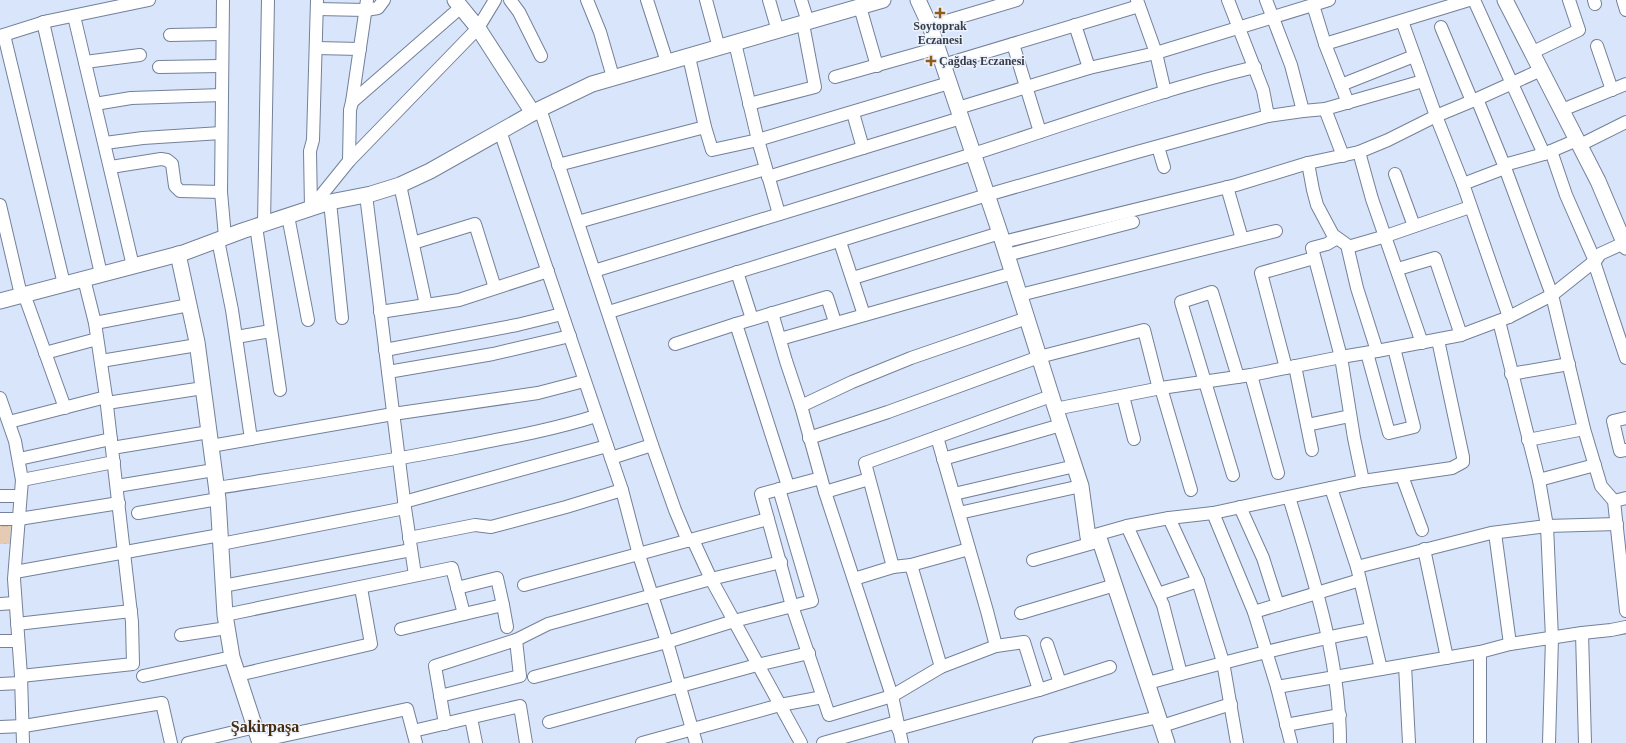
<svg xmlns="http://www.w3.org/2000/svg" width="1626" height="743" viewBox="0 0 1626 743" font-family="'Times New Roman',serif">
  <defs>
    <pattern id="grass-tufts" width="24" height="20" patternUnits="userSpaceOnUse"><rect width="24" height="20" fill="#e6cbb4"/><path d="M3 7l-1-3M5 7V3M7 7l1-3M15 17l-1-3M17 17v-4M19 17l1-3" fill="none" stroke="#c6af9c"/></pattern>
  </defs>
  <rect width="100%" height="100%" fill="#d8e5fb"/>
  <path fill="url(#grass-tufts)" d="M11 524 10 544H0V525Z"/>
  <g fill="none" stroke-linecap="round" stroke-linejoin="round">
    <g stroke="#73819a" stroke-width="14">
      <g id="minor">
        <path d="M223 0 221 192 225 237"/>
        <path d="M510 0 519 12 541 56"/>
        <path d="M587 0 600 32 613 77"/>
        <path d="M647 0 667 62"/>
        <path d="M706 0 719 48"/>
        <path d="M769 0 778 31"/>
        <path d="M801 0 808 22"/>
        <path d="M1137 0 1156 53 1165 92"/>
        <path d="M1228 0 1263 90 1268 116"/>
        <path d="M1266 0 1291 65 1303 111"/>
        <path d="M1474 0 1544 154"/>
        <path d="M1594 0 1595 4"/>
        <path d="M1623 0 1626 10"/>
        <path d="M1313 5 1325 44 1348 103"/>
        <path d="M860 7 877 66"/>
        <path d="M317 9 366 10 378 8 384 0"/>
        <path d="M74 16 133 266"/>
        <path d="M43 22 101 274"/>
        <path d="M1075 25 1089 68"/>
        <path d="M930 26 1017 0"/>
        <path d="M1441 27 1472 101"/>
        <path d="M4 35 64 284"/>
        <path d="M170 35 221 34"/>
        <path d="M0 36 48 21 149 0"/>
        <path d="M735 43 758 140 779 214"/>
        <path d="M1013 44 1040 132"/>
        <path d="M1325 44 1469 0"/>
        <path d="M1597 46 1612 90"/>
        <path d="M316 48 360 49"/>
        <path d="M1531 53 1579 30 1569 0"/>
        <path d="M689 57 705 127 712 150 758 140 949 83"/>
        <path d="M85 62 140 55"/>
        <path d="M943 65 1139 6"/>
        <path d="M159 67 221 66"/>
        <path d="M835 77 938 48"/>
        <path d="M1341 85 1414 56"/>
        <path d="M1477 99 1504 165 1552 295 1584 429 1601 486 1614 501 1626 611"/>
        <path d="M352 102 461 7"/>
        <path d="M95 104 131 98 222 95"/>
        <path d="M749 104 815 87 803 24"/>
        <path d="M958 108 1089 68 1156 53 1329 0"/>
        <path d="M540 109 652 445 675 510 688 541"/>
        <path d="M1325 109 1343 156"/>
        <path d="M1562 110 1626 84"/>
        <path d="M853 113 863 148"/>
        <path d="M500 131 622 490 639 555 667 642 696 743"/>
        <path d="M105 143 143 138 221 133"/>
        <path d="M1580 145 1626 122"/>
        <path d="M1158 147 1164 167"/>
        <path d="M1551 151 1566 195 1595 261"/>
        <path d="M1359 152 1372 199 1422 343"/>
        <path d="M349 161 350 110 352 102 367 0"/>
        <path d="M1308 163 1313 190 1317 205 1333 235 1347 245 1357 288 1377 351"/>
        <path d="M558 165 705 127"/>
        <path d="M1504 165 1544 154 1577 140"/>
        <path d="M111 167 161 159 167 160 172 164 175 186 180 191 221 192"/>
        <path d="M1395 174 1414 226"/>
        <path d="M768 177 961 118"/>
        <path d="M1463 184 1505 168"/>
        <path d="M400 185 426 305"/>
        <path d="M1227 187 1242 239"/>
        <path d="M366 195 405 508 415 575"/>
        <path d="M330 202 342 318"/>
        <path d="M0 205 21 295"/>
        <path d="M311 208 349 161 478 28 495 0"/>
        <path d="M311 208 310 151 313 140 317 0"/>
        <path d="M288 216 308 320"/>
        <path d="M578 222 766 169"/>
        <path d="M264 223 268 0"/>
        <path d="M256 226 280 390"/>
        <path d="M1337 238 1327 244 1312 248 1341 357 1354 438 1363 481"/>
        <path d="M218 240 232 310 251 439"/>
        <path d="M840 242 864 315"/>
        <path d="M1003 242 1236 185 1308 163 1359 152 1388 140 1436 116 1402 21"/>
        <path d="M413 243 475 224 495 288"/>
        <path d="M1348 247 1386 236 1470 207"/>
        <path d="M1007 255 1133 222"/>
        <path d="M1594 262 1626 358"/>
        <path d="M1398 269 1435 258 1461 335"/>
        <path d="M594 271C720 232 847 194 973 154 1067 124 1159 90 1255 67"/>
        <path d="M737 272 752 319"/>
        <path d="M853 278 1000 233"/>
        <path d="M24 294 65 408"/>
        <path d="M1020 295 1276 231"/>
        <path d="M380 312 459 300 548 271"/>
        <path d="M609 312 987 195 1137 152 1268 116 1303 111 1325 109 1423 81"/>
        <path d="M772 313 786 361 801 406 825 492 892 696 902 743"/>
        <path d="M1509 317 1463 184 1436 116 1477 99 1541 70"/>
        <path d="M1499 321 1539 480 1547 526 1552 638 1549 743"/>
        <path d="M95 323 189 305"/>
        <path d="M236 337 271 331"/>
        <path d="M780 339 1013 273"/>
        <path d="M675 344 736 324"/>
        <path d="M385 350 517 325 562 314"/>
        <path d="M45 353 97 339"/>
        <path d="M1367 353 1389 433 1414 427 1394 348"/>
        <path d="M101 361 197 345"/>
        <path d="M1295 366 1312 450"/>
        <path d="M1286 368 1261 273 1314 258"/>
        <path d="M388 372 493 354 570 336"/>
        <path d="M1511 374 1569 364"/>
        <path d="M1251 375 1278 473"/>
        <path d="M1161 388 1191 490"/>
        <path d="M1123 396 1134 439"/>
        <path d="M0 398 15 441 22 480 14 579 21 676 23 743"/>
        <path d="M107 403 203 388"/>
        <path d="M801 406 852 382 911 358 1027 318"/>
        <path d="M1055 409 1161 388 1251 375 1341 357 1377 351 1461 335 1509 317 1552 295 1596 260 1600 254 1624 243"/>
        <path d="M1626 418 1613 421 1620 451 1626 450"/>
        <path d="M9 422 106 397"/>
        <path d="M1307 425 1350 416"/>
        <path d="M937 437 987 611 996 646"/>
        <path d="M809 438 888 412 1039 357 1144 330 1159 389"/>
        <path d="M1528 440 1584 429"/>
        <path d="M211 446 393 414 538 393 584 381"/>
        <path d="M112 448 209 432"/>
        <path d="M611 458 652 445"/>
        <path d="M19 459 111 439"/>
        <path d="M943 459 1061 425"/>
        <path d="M1233 475 1181 302 1212 292 1238 377"/>
        <path d="M1402 476 1422 530"/>
        <path d="M821 478 761 494 792 606 829 715 892 696 941 667 996 646 1024 642 1039 690"/>
        <path d="M22 480 114 462"/>
        <path d="M1539 480 1595 465"/>
        <path d="M117 486 214 470"/>
        <path d="M788 486 736 324 827 297 835 322"/>
        <path d="M217 488C298 475 379 463 460 447 506 438 552 430 596 416"/>
        <path d="M1331 488 1357 567 1381 669"/>
        <path d="M825 492 869 479"/>
        <path d="M954 494 1075 466"/>
        <path d="M0 496H20"/>
        <path d="M1289 497C1313 577 1340 658 1340 743"/>
        <path d="M1614 501 1626 498"/>
        <path d="M404 502 607 446"/>
        <path d="M1240 507 1263 558 1278 605"/>
        <path d="M138 513 218 499"/>
        <path d="M959 513 1081 486"/>
        <path d="M1213 513 1254 612 1277 687 1291 743"/>
        <path d="M1169 518 1198 581 1223 662 1237 743"/>
        <path d="M0 519H19L119 503"/>
        <path d="M1127 526 1163 605 1181 674"/>
        <path d="M1495 533 1510 644"/>
        <path d="M1088 537 1127 526 1169 518 1213 513 1363 481 1452 468 1463 462V457L1438 340"/>
        <path d="M409 538 475 525 491 527 566 507 622 490"/>
        <path d="M693 540 711 579 801 743"/>
        <path d="M221 544 405 508"/>
        <path d="M1424 549 1447 658"/>
        <path d="M1033 560 1100 541"/>
        <path d="M911 565 969 549"/>
        <path d="M893 567 865 463 1051 396"/>
        <path d="M1357 567 1491 533 1547 526 1617 524"/>
        <path d="M15 572 220 535"/>
        <path d="M854 579 893 567 911 565 941 667"/>
        <path d="M524 585 768 519"/>
        <path d="M223 586 411 550"/>
        <path d="M457 588 497 578 503 605"/>
        <path d="M1158 594 1198 581"/>
        <path d="M0 604 15 603"/>
        <path d="M1254 612 1360 580"/>
        <path d="M1021 613 1115 585"/>
        <path d="M225 615 452 568 464 614 503 605 507 627"/>
        <path d="M17 624 131 611"/>
        <path d="M401 629 464 614"/>
        <path d="M1582 633 1585 743"/>
        <path d="M181 635 227 628"/>
        <path d="M0 641H18"/>
        <path d="M1047 644 1060 683"/>
        <path d="M1480 652V743"/>
        <path d="M1405 665 1409 743"/>
        <path d="M238 675 371 644 361 588"/>
        <path d="M21 676 133 664 132 622 106 397 95 323 84 279"/>
        <path d="M143 676 232 657"/>
        <path d="M534 677 667 642 734 621 812 601 779 489"/>
        <path d="M1148 683C1222 663 1296 643 1371 629"/>
        <path d="M0 684 21 683"/>
        <path d="M1277 687 1480 652 1510 644 1582 633 1611 630 1626 627"/>
        <path d="M440 696 520 676 516 640"/>
        <path d="M471 718 476 743"/>
        <path d="M549 722 757 665 809 653"/>
        <path d="M445 724 435 666 516 640 548 624 711 579 781 562"/>
        <path d="M1286 725 1340 715"/>
        <path d="M1162 726 1231 704"/>
        <path d="M0 727 24 726 162 703 171 743"/>
        <path d="M898 729 1039 690 1110 667"/>
        <path d="M413 731 520 706 526 743"/>
        <path d="M259 741 407 709 416 743"/>
        <path d="M188 743 255 727"/>
        <path d="M642 743 780 705 823 697"/>
        <path d="M823 743 897 722"/>
        <path d="M1039 743 1159 717"/>
      </g>
    </g>
    <g stroke="#73819a" stroke-width="17">
      <g id="major">
        <path d="M455 0 478 28 533 113"/>
        <path d="M918 0 930 26 1000 233 1054 404 1081 486 1088 537 1100 541 1167 743"/>
        <path d="M1505 0 1598 181 1626 247"/>
        <path d="M178 254 197 342 218 499 225 615 232 657 260 743"/>
        <path d="M0 301 183 253 242 231 330 202 371 194 400 185 430 171 540 109 592 84 883 0"/>
      </g>
    </g>
    <use href="#minor" stroke="#fff" stroke-width="12"/>
    <use href="#major" stroke="#fff" stroke-width="15"/>
  </g>
  <g fill="#935916" stroke="#ebf2fd" stroke-width="1.5">
    <path d="M938 7h4v4h4v4h-4v4h-4v-4h-4v-4h4z"/>
    <path d="M929 55h4v4h4v4h-4v4h-4v-4h-4v-4h4z"/>
  </g>
  <g text-anchor="middle" dominant-baseline="central" stroke-width="3" stroke-linejoin="round" paint-order="stroke">
    <g font-size="12" font-weight="bold" fill="#373d48" stroke="#ebf2fd">
      <text x="940" y="26">Soytoprak<tspan x="940" dy="14">Eczanesi</tspan></text>
      <text x="939" y="61" text-anchor="start">Çağdaş Eczanesi</text>
    </g>
    <g font-size="16" font-weight="bold" fill="#482b0d" stroke="#ebf2fd">
      <text x="265" y="726">Şakirpaşa</text>
    </g>
  </g>
</svg>
